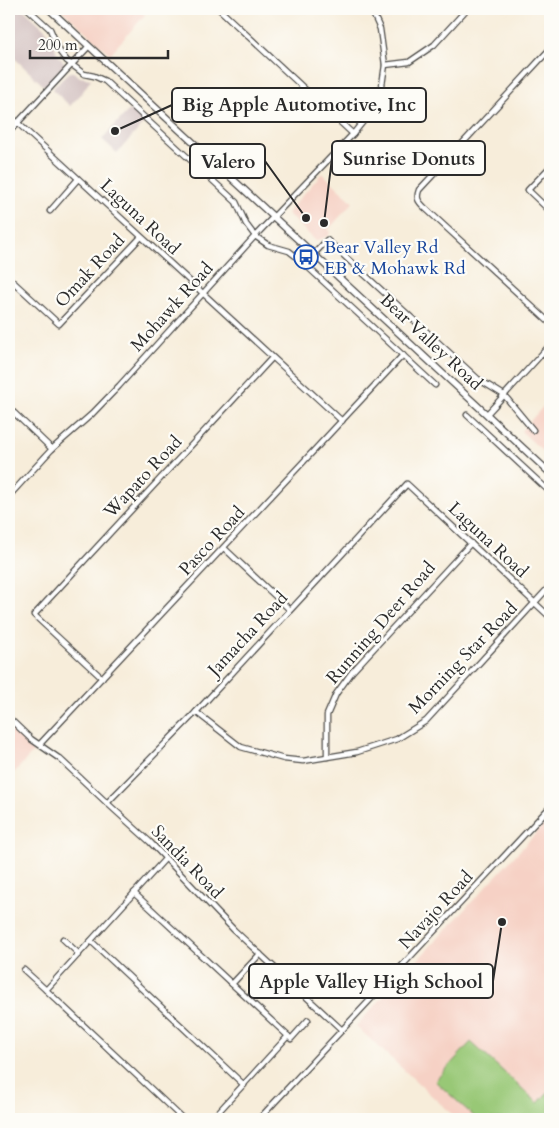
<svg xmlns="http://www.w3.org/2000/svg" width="559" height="1128" viewBox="0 0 559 1128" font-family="Cardo,serif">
  <rect width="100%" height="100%" fill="#fdfcf7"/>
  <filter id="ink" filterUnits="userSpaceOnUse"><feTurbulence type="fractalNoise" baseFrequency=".02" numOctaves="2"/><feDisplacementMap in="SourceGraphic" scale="10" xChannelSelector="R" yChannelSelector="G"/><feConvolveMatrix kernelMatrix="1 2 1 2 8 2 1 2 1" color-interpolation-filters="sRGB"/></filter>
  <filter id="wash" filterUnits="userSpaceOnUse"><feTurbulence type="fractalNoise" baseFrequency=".0096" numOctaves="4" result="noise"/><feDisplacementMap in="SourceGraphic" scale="20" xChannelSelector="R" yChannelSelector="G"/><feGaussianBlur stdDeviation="1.12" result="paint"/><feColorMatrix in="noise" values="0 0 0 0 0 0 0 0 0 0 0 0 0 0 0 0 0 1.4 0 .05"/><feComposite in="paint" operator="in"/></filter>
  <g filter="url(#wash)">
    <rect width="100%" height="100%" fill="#f7edda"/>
    <g fill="#f6d1c5">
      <path d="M61 9H138L145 15 110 54Z"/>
      <path d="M322 173 353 202 328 230 330 232 328 236 316 241 287 213Z"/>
      <path d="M550 399V458L521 431Z"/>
      <path d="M9 724 36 749 9 778Z"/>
      <path d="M550 818V1119H457L356 1026Z"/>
    </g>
    <g fill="#d1bfbf">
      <path d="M9 9H23L46 30 52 38 57 54 66 65 46 86H44L9 53Z"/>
      <path d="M70 72H73L80 77 91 79 82 93 70 106 52 89Z"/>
      <path d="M130 109 145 122 117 153 102 139Z"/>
    </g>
    <path fill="#98c876" stroke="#627a50" d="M471 1042 538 1103 550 1090V1119H477L435 1081Z"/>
  </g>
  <g filter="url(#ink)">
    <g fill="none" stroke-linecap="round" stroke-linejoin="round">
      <g stroke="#4a4845" stroke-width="7">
        <g id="minor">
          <path d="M28 9 50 29 60 52 67 61 84 74 94 76 105 81 236 202 246 224 255 236 268 245 289 251 298 258 435 385"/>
          <path d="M219 9 353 134"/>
          <path d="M550 49 419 190C416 198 418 201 424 207L550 323"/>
          <path d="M385 65 409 62 434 45 467 9"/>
          <path d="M9 115 342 421"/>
          <path d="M9 132 89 46"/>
          <path d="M550 167 528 190 550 211"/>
          <path d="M50 211 78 179"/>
          <path d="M314 254 327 240 478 379 504 395 533 430"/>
          <path d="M9 278 59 324 141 237"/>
          <path d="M9 408 52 449"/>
          <path d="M487 414 550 345"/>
          <path d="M467 415 550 492"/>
          <path d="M9 496 52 449 92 414 119 386 255 236 353 134 374 108 382 85 385 65 380 29 371 9"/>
          <path d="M224 548 289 609"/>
          <path d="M102 678 34 615 272 358"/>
          <path d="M196 712 241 747 284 759 303 761 357 752 397 739 426 721 550 586"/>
          <path d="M9 718 31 739 60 759 107 803 150 842 234 930 342 1030"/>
          <path d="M40 744 403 355"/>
          <path d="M327 757V715L336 694 352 672 471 543"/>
          <path d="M107 803 196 712 407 484 550 617"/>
          <path d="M165 859 46 990 183 1119"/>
          <path d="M134 893 288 1036"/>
          <path d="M63 939 79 954"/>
          <path d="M91 941 244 1085"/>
          <path d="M24 970 46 990"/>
          <path d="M232 984 260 954"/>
          <path d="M212 1119 288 1036 291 1039 308 1020"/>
          <path d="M259 1119 550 807"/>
        </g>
      </g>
      <g stroke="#4a4845" stroke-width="8">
        <path id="major" d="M49 9 550 473"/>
      </g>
      <use href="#minor" stroke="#fff" stroke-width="4.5"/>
      <use href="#major" stroke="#fff" stroke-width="5.5"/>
    </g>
  </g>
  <defs>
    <g id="bus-ring" transform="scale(1.25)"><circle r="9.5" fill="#fdfcf7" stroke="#1a4fb4" stroke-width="1.5"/><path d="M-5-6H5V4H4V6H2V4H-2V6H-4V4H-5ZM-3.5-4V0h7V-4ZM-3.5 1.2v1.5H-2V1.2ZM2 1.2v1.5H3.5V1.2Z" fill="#1a4fb4"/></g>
  </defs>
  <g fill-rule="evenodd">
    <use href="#bus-ring" x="306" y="257"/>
  </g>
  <g text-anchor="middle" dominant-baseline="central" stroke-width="4.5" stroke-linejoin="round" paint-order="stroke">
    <g font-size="18" fill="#2b2b2b" stroke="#fdfcf7">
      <text transform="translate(140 217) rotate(43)">Laguna Road</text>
      <text transform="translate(90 271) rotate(-47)">Omak Road</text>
      <text transform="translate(172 307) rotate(-48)">Mohawk Road</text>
      <text transform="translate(431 342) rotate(43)">Bear Valley Road</text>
      <text transform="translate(143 477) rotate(-47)">Wapato Road</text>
      <text transform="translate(488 540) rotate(43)">Laguna Road</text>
      <text transform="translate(212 541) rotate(-47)">Pasco Road</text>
      <text transform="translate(381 623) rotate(-49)">Running Deer Road</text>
      <text transform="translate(248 634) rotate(-47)">Jamacha Road</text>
      <text transform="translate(463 658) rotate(-46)">Morning Star Road</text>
      <text transform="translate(187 862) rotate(46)">Sandia Road</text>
      <text transform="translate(436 910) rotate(-47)">Navajo Road</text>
    </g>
    <g font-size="18" fill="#164399" stroke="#fdfcf7" text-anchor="start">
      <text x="324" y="247">Bear Valley Rd<tspan x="324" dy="21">EB &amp; Mohawk Rd</tspan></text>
    </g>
  </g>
  <path fill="none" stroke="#2b2b2b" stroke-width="2" d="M115 131L172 105M324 223L332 158M306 218L265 161M502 922L493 981"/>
  <g fill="#2b2b2b" stroke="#fdfcf7" stroke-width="2">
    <circle cx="115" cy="131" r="5"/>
    <circle cx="324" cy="223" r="5"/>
    <circle cx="306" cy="218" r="5"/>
    <circle cx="502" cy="922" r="5"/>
  </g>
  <g fill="#fdfcf7" stroke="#2b2b2b" stroke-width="2">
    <rect x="172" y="88" width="254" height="34" rx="5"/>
    <rect x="332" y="141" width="153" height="34" rx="5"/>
    <rect x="190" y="144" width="75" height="34" rx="5"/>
    <rect x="249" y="964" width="244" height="34" rx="5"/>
  </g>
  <g font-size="19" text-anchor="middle" font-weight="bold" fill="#2b2b2b">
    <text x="299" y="111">Big Apple Automotive, Inc</text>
    <text x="409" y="165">Sunrise Donuts</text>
    <text x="228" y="168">Valero</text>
    <text x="371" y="988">Apple Valley High School</text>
  </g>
  <rect width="559" height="1128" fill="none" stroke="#fdfcf7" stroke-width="30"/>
  <path d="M30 50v8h138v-8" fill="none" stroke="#2b2b2b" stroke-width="2.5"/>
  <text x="38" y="50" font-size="15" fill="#2b2b2b" stroke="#fdfcf7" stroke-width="4" paint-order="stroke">200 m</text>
</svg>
